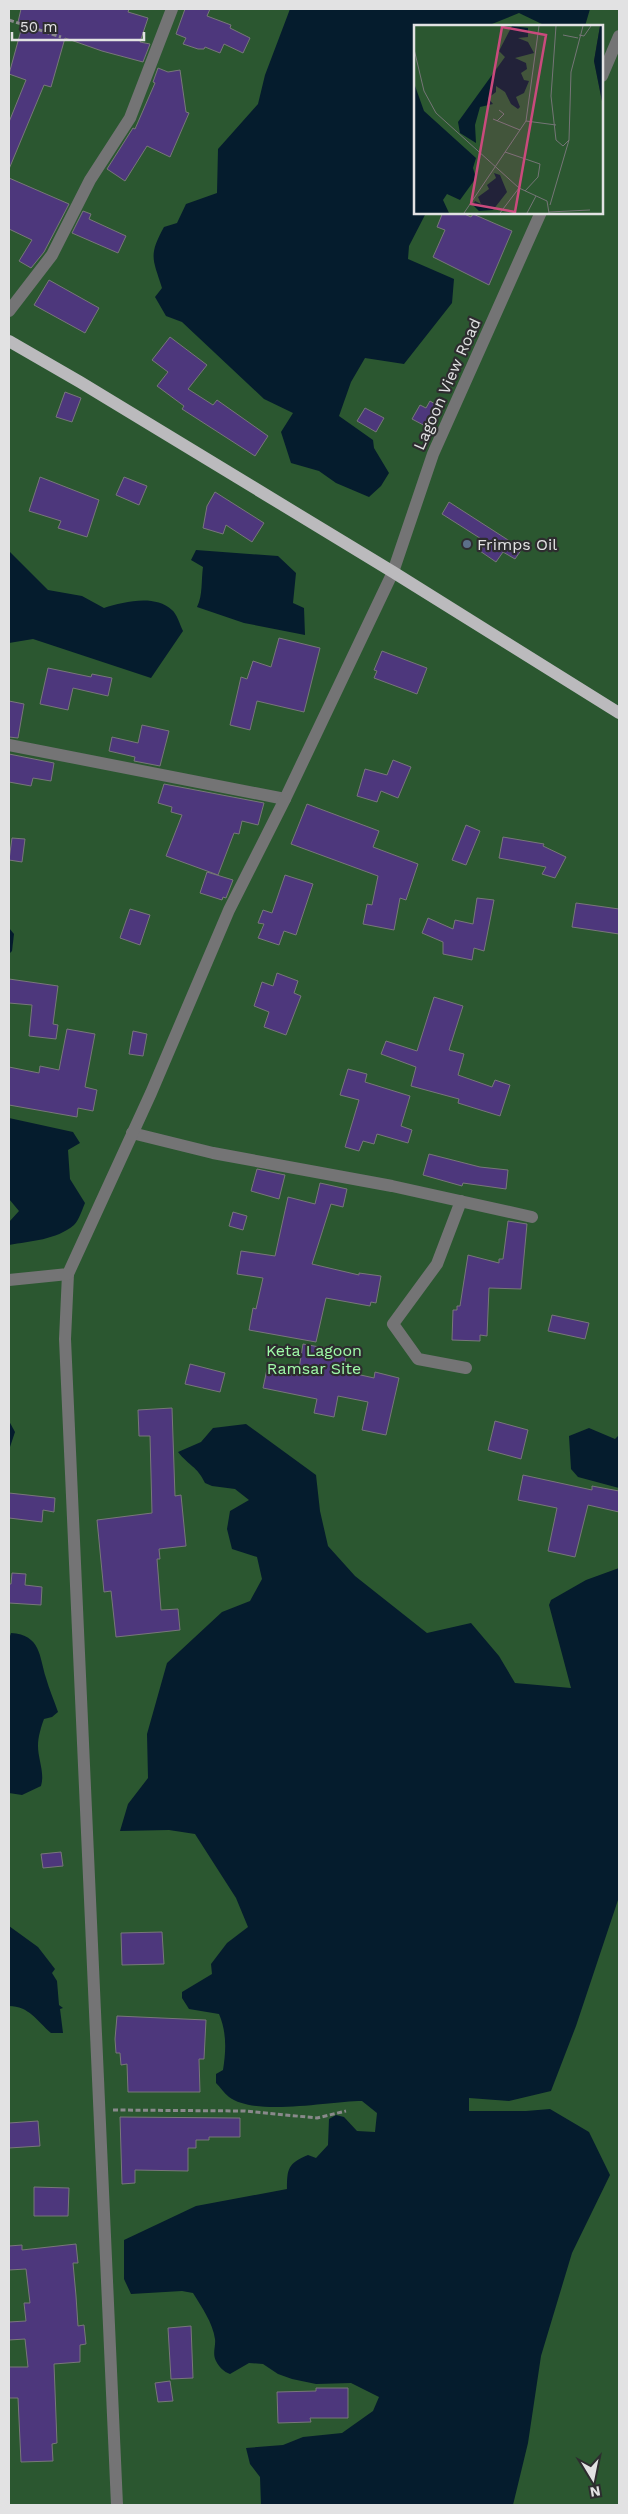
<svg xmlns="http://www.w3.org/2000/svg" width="628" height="2514" viewBox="0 0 628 2514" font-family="'Work Sans',sans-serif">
  <rect width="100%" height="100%" fill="#2d2d2f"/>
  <path fill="#2b5730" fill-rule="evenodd" d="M9 9H619V2505H9ZM416 26H602V212H416Z"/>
  <g fill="#051c2d">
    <path d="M290 9H590L585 26H546L519 13 487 26H416V212L426 213 409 246 408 259 454 279 452 303 404 364 365 358 351 382 339 416 373 440 374 448 389 473 381 486 369 497 336 483 319 471 291 463 281 432 293 413 264 399 182 322 166 316 155 297 162 288C153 259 148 256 164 227L177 223 186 204 217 193 218 149 258 104 265 75Z"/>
    <path d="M196 550 278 556 296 573 293 603 304 608 305 635 244 623 197 607C203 595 201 581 203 567L191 560Z"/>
    <path d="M9 551 48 590 82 596 104 608C124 602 154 594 172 610 177 614 180 625 183 631L151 678 33 639 9 643Z"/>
    <path d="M9 928 14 934 12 951 9 954Z"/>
    <path d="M9 1118 73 1132 80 1143 68 1150 70 1179 85 1203C82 1210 79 1220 74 1225 56 1240 31 1241 9 1245V1222L19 1211 9 1199Z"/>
    <path d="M9 1421 15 1432 9 1450Z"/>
    <path d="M246 1424 316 1475 320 1511 328 1546 355 1576 427 1633 471 1623 499 1656 515 1683 571 1688 549 1605 551 1600 586 1580 619 1568V1897L576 2026 551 2091 509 2101 469 2098V2111H526L550 2109 589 2132 610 2175 572 2253 541 2356 528 2443 513 2505H261L260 2477 250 2464 246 2448 283 2445 303 2437 342 2433 373 2411 379 2397 351 2383 316 2384 292 2379 278 2374 263 2364 249 2363 230 2374C224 2372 219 2367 216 2361 212 2353 216 2346 215 2339 213 2323 201 2306 193 2293L182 2291 131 2294 124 2279V2240L196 2206 287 2189C287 2169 288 2163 308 2155L316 2158 328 2145 329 2119 336 2115 344 2117 357 2131 375 2132 377 2113 362 2101C329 2101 256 2117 229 2097 224 2093 220 2087 216 2083V2074L223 2070C226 2051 227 2033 219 2014L189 2009 182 1998V1992L212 1974 211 1964 227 1943 248 1927 236 1898 195 1834 169 1830 120 1831 128 1804 148 1778 147 1734 167 1663 222 1612 250 1601 262 1579 257 1557 232 1549 227 1529 230 1511 249 1500 235 1489 212 1486 205 1483C197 1466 189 1466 178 1452L201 1442 213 1428Z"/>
    <path d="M589 1428 615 1439 619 1435V1488L578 1477 571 1469 569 1436Z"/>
    <path d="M11 1633C41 1635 39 1656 46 1678 49 1689 54 1700 58 1712L52 1717 44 1719C41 1727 38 1737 38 1746 38 1759 45 1773 41 1786L22 1795 9 1793V1639Z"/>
    <path d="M9 1926 38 1947 55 1969 52 1973 57 1981 59 2005 63 2008 60 2009 63 2033H51C37 2021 29 2006 9 2006Z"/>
  </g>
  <g fill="#4d377c" stroke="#78777a">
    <path d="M21 9H129L128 12 148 18 140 42 150 44 143 62 102 51 65 38 51 87 44 85 9 169V122L26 80 9 74 23 23 18 22Z"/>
    <path d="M185 9H210L207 16 231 25 230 28 250 38 243 53 224 44 220 53 205 47 204 49H198L183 44 186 38 176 34Z"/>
    <path d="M158 68 168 72 180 70 186 112 189 113 170 157 147 146 125 181 107 169 133 128 135 129 155 83 153 82Z"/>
    <path d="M9 178 69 204 44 252 31 268 19 261 32 240 9 229Z"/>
    <path d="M83 211 91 214 89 219 126 236 118 253 72 233Z"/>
    <path d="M443 212H460L471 217 473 214 512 231 489 285 433 257 445 230 437 227Z"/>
    <path d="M49 280 99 308 85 333 34 305Z"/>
    <path d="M170 337 207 365 188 389 213 405 217 400 268 436 255 456 182 409 184 406 157 386 168 372 152 360Z"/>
    <path d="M65 392 81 398 72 422 56 417Z"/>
    <path d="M430 401 442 408 431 429 412 419 420 405 426 408Z"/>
    <path d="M365 408 384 418 376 432 357 421Z"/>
    <path d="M40 477 99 500 87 537 58 528 61 521 29 511Z"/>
    <path d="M124 477 147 486 139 505 116 495Z"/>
    <path d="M215 492 264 523 252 542 226 525 223 534 203 528 207 506Z"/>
    <path d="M449 502 522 549 515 559 503 552 496 562 480 551 486 542 442 514Z"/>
    <path d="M279 638 320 648 304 712 257 701 250 730 230 725 241 677 247 679 253 661 271 667Z"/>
    <path d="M382 651 427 668 417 694 374 678 377 671 374 670Z"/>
    <path d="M48 668 91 677 92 674 112 678 108 696 73 688 68 710 40 704Z"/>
    <path d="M9 701 24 704 18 738 9 737Z"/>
    <path d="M142 725 169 731 160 766 134 761 135 757 109 751 112 737 138 743Z"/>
    <path d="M9 754 54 763 51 781 33 778 31 786 9 782Z"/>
    <path d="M393 760 411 767 398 798 381 791 377 802 357 796 365 769 387 775Z"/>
    <path d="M164 784 264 803 258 825 242 821 239 834 234 833 218 875 166 856 182 815 171 812 172 807 158 803Z"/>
    <path d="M307 804 379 831 373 847 418 864 406 900 400 898 394 930 363 924 367 904 372 905 378 876 291 844Z"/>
    <path d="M466 825 480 831 466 865 452 860Z"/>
    <path d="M503 837 544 844 543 846 566 857 555 878 542 874 546 867 499 858Z"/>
    <path d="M12 838 25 839 22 862 9 860Z"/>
    <path d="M207 872 233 880 226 898 223 897 222 900 200 893Z"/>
    <path d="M285 875 313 884 296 935 284 931 279 945 258 938 264 924 258 923 263 910 272 913Z"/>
    <path d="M477 898 494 900 484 951 474 948 472 960 443 954V942L422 933 428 918 453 929 455 920 473 924Z"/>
    <path d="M576 903 619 909V934L572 927Z"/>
    <path d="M130 909 150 915 140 945 120 938Z"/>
    <path d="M277 973 298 981 294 993 301 996 286 1035 264 1027 269 1012 254 1006 262 982 273 986Z"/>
    <path d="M9 979 58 986 53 1024 58 1025 56 1039 29 1036 32 1005 9 1003Z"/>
    <path d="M434 997 463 1006 449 1050 464 1054 458 1075 492 1087 495 1080 510 1085 500 1116 458 1103 459 1099 411 1086 416 1067 381 1054 386 1041 417 1051Z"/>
    <path d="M67 1029 95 1034 85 1087 97 1090 93 1111 78 1108 77 1117 9 1105V1067L39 1073 40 1066 59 1070Z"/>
    <path d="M133 1031 147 1034 143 1056 129 1054Z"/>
    <path d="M348 1069 367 1074 365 1082 410 1096 401 1126 412 1130 408 1143 377 1134 374 1144 363 1141 359 1151 345 1147 359 1100 340 1095Z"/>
    <path d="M429 1154 480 1167 508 1170 506 1189 463 1183 462 1186 423 1175Z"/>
    <path d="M257 1169 285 1175 279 1199 251 1191Z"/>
    <path d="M320 1183 347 1189 343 1207 331 1204 312 1264 359 1275V1273L381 1276 376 1303 371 1302 370 1306 326 1298 316 1342 249 1330 253 1308 256 1309 263 1278 237 1274 241 1251 275 1256 288 1197 315 1204Z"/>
    <path d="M233 1212 247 1216 243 1230 229 1226Z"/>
    <path d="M508 1221 527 1224 521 1289 489 1288 487 1336 480 1335V1341L452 1340 453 1310H457V1306H460L468 1255 499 1263V1259H503Z"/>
    <path d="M552 1315 589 1323 585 1339 548 1331Z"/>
    <path d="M303 1344 347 1352 343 1371 374 1378 375 1372 399 1378 386 1435 362 1430 368 1402 338 1396 334 1417 314 1413 317 1399 263 1388 267 1369 298 1375Z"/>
    <path d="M190 1364 225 1373 220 1392 185 1384Z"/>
    <path d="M172 1408 175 1496 181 1495 186 1546 159 1549 160 1559H157L161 1610 178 1609 180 1630 116 1637 111 1591 104 1592 97 1520 152 1513 150 1436H139L138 1410Z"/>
    <path d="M495 1421 528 1430 521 1459 488 1450Z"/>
    <path d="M523 1475 592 1490V1486L619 1491V1512L588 1505 575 1557 548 1551 557 1508 518 1500Z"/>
    <path d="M9 1493 55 1498 54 1512 43 1510 42 1522 9 1518Z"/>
    <path d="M12 1573 26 1574 25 1585 42 1587 41 1605 9 1603V1584H11Z"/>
    <path d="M61 1852 63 1866 43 1868 41 1854Z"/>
    <path d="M162 1932 164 1964 122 1965 121 1933Z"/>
    <path d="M117 2016 206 2020 204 2059H199L200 2092H128L127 2064 121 2065 120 2053H116L115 2039Z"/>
    <path d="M120 2117 240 2118V2137H209V2140H196V2148H188V2171L135 2170V2183L122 2184Z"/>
    <path d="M38 2121 40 2146 9 2148V2123Z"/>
    <path d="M34 2187 69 2188 68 2216H34Z"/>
    <path d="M76 2244 78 2263H73L76 2296 78 2326 84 2325 86 2344 80 2345V2362L54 2364 57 2443 52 2444 53 2461 21 2462 18 2398H9V2367H28L25 2339 9 2340V2322L26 2321 24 2303H30L26 2269 9 2270V2246L22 2245V2250Z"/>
    <path d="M191 2326 193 2378 171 2379 168 2328Z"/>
    <path d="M170 2381 173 2401 158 2402 155 2383Z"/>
    <path d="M316 2388H348V2418H310L311 2422 278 2423 277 2392 316 2391Z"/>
  </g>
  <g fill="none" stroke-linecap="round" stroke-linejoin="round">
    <g stroke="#89898b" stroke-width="3" stroke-dasharray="5 2.5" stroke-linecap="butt">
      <path d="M9 20 61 37"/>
      <path d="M113 2110 245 2111 317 2118 346 2111"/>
    </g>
    <g stroke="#747475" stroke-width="12">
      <path d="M602 76 619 36"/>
      <path d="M9 311 52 255 90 180 130 118 172 9"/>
      <path d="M9 745 285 799"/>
      <path d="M132 1133 213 1153 392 1186 532 1217"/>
      <path d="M461 1201 437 1264 393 1324 418 1359 466 1368"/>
      <path d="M68 1274 65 1339 117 2505"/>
      <path d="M9 1280 68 1274 151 1093 229 910 285 799 393 572 433 454 541 212"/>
    </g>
    <path stroke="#bbbabd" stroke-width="12" d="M9 341 80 382 393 572 619 713"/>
  </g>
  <circle fill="#5c6f8a" stroke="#2d2d2f" stroke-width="2" cx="467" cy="544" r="5"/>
  <g text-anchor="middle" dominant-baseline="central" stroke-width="4.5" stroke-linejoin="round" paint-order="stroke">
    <g font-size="16" fill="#e2e2e3" stroke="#2d2d2f">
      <text transform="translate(447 384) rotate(-66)">Lagoon View Road</text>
    </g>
    <g font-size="16" fill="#e2e2e3" stroke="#2d2d2f" text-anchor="start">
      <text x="477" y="544">Frimps Oil</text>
    </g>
    <g font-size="16" fill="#a0fba9" stroke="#2d2d2f">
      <text x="314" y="1350">Keta Lagoon<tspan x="314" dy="18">Ramsar Site</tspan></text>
    </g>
  </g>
  <g transform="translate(414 25)">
    <rect width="189" height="189" fill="#2d2d2f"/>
    <path d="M0 1H186L180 36 189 81V188H0Z" fill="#2b5730"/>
    <path d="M98 1 114 3V12L104 13 114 17 120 28 101 33 112 38 113 44 107 48 110 55 115 56 110 68 102 72 106 82 104 84 97 79 91 67 82 61V67L74 73 79 79 66 82 61 100 62 118 46 108 44 97 91 32 85 26ZM186 1H189V81L180 36ZM0 58 10 86 62 133 59 143 62 153 46 175 33 169 29 175 35 188H0ZM80 148 86 150 93 167 79 185 65 186 59 180 61 176 67 179 64 172 75 164 73 160 82 153Z" fill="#051c2d"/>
    <path fill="none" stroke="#757577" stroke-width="1" d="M142 1 137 71 142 115 149 121 155 115M149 10 164 13M165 10 170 11 177 1M0 24 10 66 22 88 105 163 133 176 135 188M79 94 106 105M83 96 90 89 85 85M112 96 125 1M91 127 126 139 124 152 111 166M136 180 155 115 157 47 169 1M135 187 176 185M50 188 112 96 142 100M86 188 105 163M113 188 122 171"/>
    <path fill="#ca4a7d" fill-opacity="0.15" stroke="#ca4a7d" stroke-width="2.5" d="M88 2 132 10 101 187 57 179Z"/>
    <rect width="189" height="189" fill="none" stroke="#e2e2e3" stroke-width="2.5"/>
  </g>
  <rect width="628" height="2514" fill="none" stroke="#e2e2e3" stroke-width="20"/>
  <g transform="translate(593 2479) rotate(170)" stroke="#2d2d2f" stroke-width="4" paint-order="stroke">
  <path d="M0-4L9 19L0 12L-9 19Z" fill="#e2e2e3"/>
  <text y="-8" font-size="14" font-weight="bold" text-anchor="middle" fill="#e2e2e3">N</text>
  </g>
  <path d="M12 32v8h132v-8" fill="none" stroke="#e2e2e3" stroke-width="2.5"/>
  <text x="20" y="32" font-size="15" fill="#e2e2e3" stroke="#2d2d2f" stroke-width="4" paint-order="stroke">50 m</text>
</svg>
